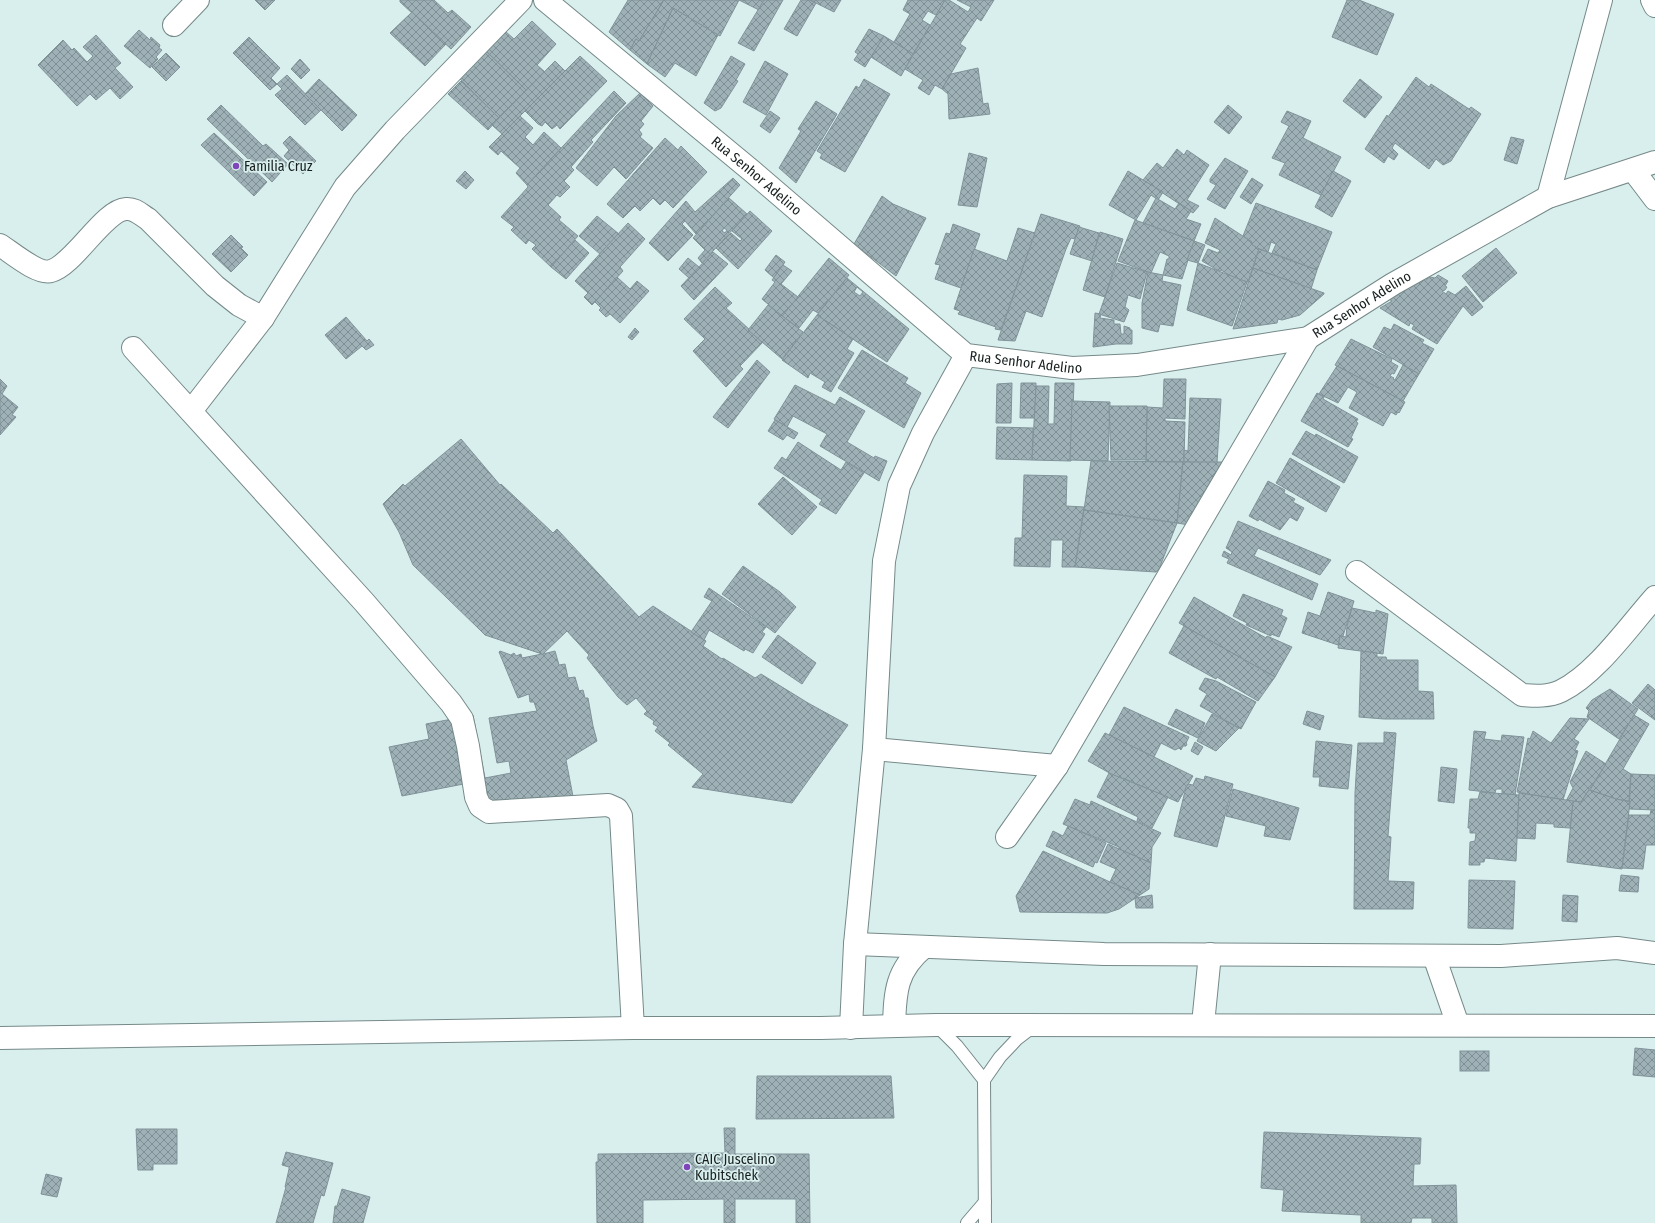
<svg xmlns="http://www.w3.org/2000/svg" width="1655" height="1223" viewBox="0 0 1655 1223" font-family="'Fira Sans Condensed',sans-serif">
  <defs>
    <pattern id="building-cross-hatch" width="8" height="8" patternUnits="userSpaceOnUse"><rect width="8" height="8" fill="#9db1b6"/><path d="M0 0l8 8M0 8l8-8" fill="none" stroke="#7f8f93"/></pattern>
  </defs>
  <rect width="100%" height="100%" fill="#d9efee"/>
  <g fill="url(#building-cross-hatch)" stroke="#809399" fill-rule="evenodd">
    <path d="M255 0H275L265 10Z"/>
    <path d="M400 0H434L448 13 452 10 471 27 451 49 400 2Z"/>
    <path d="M628 0H664L639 41 636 39 630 50 609 32Z"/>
    <path d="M664 0H764L759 10 739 0 720 36 673 8 647 64 630 50 636 39 639 41Z"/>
    <path d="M764 0H783L754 51 738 43Z"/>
    <path d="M801 0H810L816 3 797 36 784 29Z"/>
    <path d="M810 0H841L834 12Z"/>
    <path d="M908 0H945L936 15 928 11 922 20 930 25 913 54 894 42 910 14 903 10Z"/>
    <path d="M945 0H949L968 12 971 7 957 0H994L981 21 977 18 960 44 966 48 942 89 935 85 929 95 918 88 923 80 905 69Z"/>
    <path d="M1347 0H1359L1394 14 1377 55 1332 37Z"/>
    <path d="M673 8 718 35 696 76 675 63 665 77 647 64Z"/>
    <path d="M412 12 446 44 425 66 390 33Z"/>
    <path d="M532 21 556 44 537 65 545 72 527 91 486 51 505 31 514 39Z"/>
    <path d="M869 29 884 36 865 67 854 60 858 54 855 52Z"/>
    <path d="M139 30 150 40 151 37 160 45 159 48 162 50 156 57 158 59 150 68 124 46Z"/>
    <path d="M96 35 121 63 115 68 133 87 120 99 110 88 96 100 90 94 77 106 38 65 63 40 72 50 74 48 87 62 93 56 83 47Z"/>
    <path d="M884 36 913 54 901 76 871 57Z"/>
    <path d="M249 37 280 68 271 78 277 84 270 90 233 53Z"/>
    <path d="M486 51 527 91 499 118 460 79Z"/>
    <path d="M166 53 180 67 166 81 152 67Z"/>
    <path d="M580 56 607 81 560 129 557 125 552 129 545 122 542 126 538 124 525 111Z"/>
    <path d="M731 56 745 64 736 80 738 81 721 108 715 111 704 103Z"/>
    <path d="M300 59 310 70 301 79 291 69Z"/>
    <path d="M555 61 565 71 502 134 492 125Z"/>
    <path d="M765 61 788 74 766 115 743 102Z"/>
    <path d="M978 68 983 104 988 103 990 114 949 119 948 94 942 89 951 74Z"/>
    <path d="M287 75 321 110 305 125 275 95 282 89 277 84Z"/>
    <path d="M1416 77 1429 87 1431 84 1469 109 1471 107 1481 114 1451 161 1443 165 1436 159 1429 169 1395 143 1392 148 1398 154 1394 160 1388 156 1384 163 1365 149 1387 115 1388 117Z"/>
    <path d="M319 79 357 115 342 131 305 94Z"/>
    <path d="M864 79 890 94 845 172 820 158 822 154 817 151 856 86 859 88Z"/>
    <path d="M1360 79 1382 97 1365 118 1343 101Z"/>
    <path d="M461 81 499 118 488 130 448 94Z"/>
    <path d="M614 91 626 103 591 140 593 142 571 167 574 170 564 181 570 187 560 197 557 195 548 205 561 217 559 220 578 236 551 267 532 249 536 245 529 240 526 244 511 230 514 227 501 217 528 187 527 185Z"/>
    <path d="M640 93 653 106 641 121 644 124 639 130 642 134 640 137 653 148 626 179 614 167 597 186 576 168 616 116Z"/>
    <path d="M816 101 837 114 796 183 779 168 801 131 798 129Z"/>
    <path d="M221 105 263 146 266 144 288 164 272 182 207 119Z"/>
    <path d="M1228 105 1242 117 1229 134 1214 122Z"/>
    <path d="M770 111 780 118 770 133 760 126Z"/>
    <path d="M1287 111 1311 121 1303 138 1341 157 1321 195 1279 175 1285 163 1272 158 1289 126 1281 122Z"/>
    <path d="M520 116 533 128 525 137 533 145 544 132 561 148 527 185 516 173 520 168 501 151 498 155 489 147Z"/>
    <path d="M214 133 267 182 254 196 201 145Z"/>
    <path d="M290 136 316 161 303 174 284 156 289 150 283 143Z"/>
    <path d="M1511 137 1524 140 1517 164 1504 160Z"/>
    <path d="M665 138 678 150 681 146 707 172 673 208 665 200 660 205 653 198 640 211 635 206 623 218 607 204Z"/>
    <path d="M1177 149 1184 155 1187 150 1209 165 1187 200 1199 206 1193 213 1143 180 1157 163 1163 168Z"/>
    <path d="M969 153 987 158 977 207 958 205Z"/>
    <path d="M1225 158 1248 171 1225 209 1207 199 1216 185 1210 182V179Z"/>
    <path d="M465 171 474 180 466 189 456 181Z"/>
    <path d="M1128 171 1163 192 1158 200 1151 195 1136 220 1109 205Z"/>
    <path d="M1333 171 1351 181 1332 217 1315 207Z"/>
    <path d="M733 178 740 185 696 234 685 221 682 224 693 235 668 261 649 243 686 201 695 212Z"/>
    <path d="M1252 178 1263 185 1251 204 1240 197Z"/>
    <path d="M882 196 893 204 926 218 896 276 854 244Z"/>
    <path d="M729 198 747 214 702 263 698 258 705 250 693 238ZM724 228 727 230 725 233 722 231Z"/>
    <path d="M1156 198 1175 209 1179 203 1191 211 1186 219 1201 224 1194 241 1143 223Z"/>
    <path d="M1256 203 1332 232 1317 270 1272 253 1276 244 1271 242 1268 252 1257 248 1251 244 1252 242 1243 236Z"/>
    <path d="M750 211 772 231 738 269 716 248 731 233 740 241 742 239 732 231Z"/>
    <path d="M1041 214 1080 226 1075 239 1071 238 1066 249 1042 317 1026 311 1015 341 998 340Z"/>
    <path d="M597 216 619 234 600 254 579 236Z"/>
    <path d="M1215 218 1252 242 1251 244 1259 249 1248 282 1234 278 1221 270 1219 271 1202 261 1208 249 1218 253 1220 250 1205 243Z"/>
    <path d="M1135 220 1194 241 1182 279 1163 275 1167 259H1169V256L1160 252 1151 273 1118 261Z"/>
    <path d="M628 223 645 239 620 267 623 271 592 305 584 297 588 293 575 281Z"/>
    <path d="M953 224 980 234 961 288 935 279 940 265 935 264 946 233 950 234Z"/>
    <path d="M1079 227 1099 233 1092 261 1070 254Z"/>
    <path d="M1018 228 1035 233 1001 330 995 329 996 327 958 314 960 311 954 309 974 249 1007 261Z"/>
    <path d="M1100 232 1123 239 1105 297 1083 290Z"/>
    <path d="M231 235 243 247 241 248 248 255 231 272 212 254Z"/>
    <path d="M575 240 589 253 566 279 551 267Z"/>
    <path d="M1194 241 1205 245 1198 263 1187 260Z"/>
    <path d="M1496 248 1517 273 1483 302 1462 276Z"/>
    <path d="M1259 249 1317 270 1311 289 1253 268Z"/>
    <path d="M713 252 728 264 694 300 681 286Z"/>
    <path d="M776 255 785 262 774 278 765 270Z"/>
    <path d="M688 258 699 267 689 278 679 269Z"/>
    <path d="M829 258 849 275 818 313 813 310 799 328 782 316Z"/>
    <path d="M1117 263 1147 272 1140 299 1128 295 1125 307 1129 310 1124 322 1099 314Z"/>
    <path d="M1198 263 1247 282 1232 326 1187 310Z"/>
    <path d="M783 265 792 271 781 284 798 297 782 316 762 299 775 282 772 280Z"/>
    <path d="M1253 268 1324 293V294L1300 315 1282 320 1278 319 1277 323 1233 329Z"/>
    <path d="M1148 272 1163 275 1162 281 1181 285 1173 326 1160 324 1158 332 1142 328V303Z"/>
    <path d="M1438 275 1448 281 1445 286 1447 287 1445 290 1442 291 1446 294 1448 291 1455 295 1466 286 1483 307 1472 316 1463 306 1437 344 1412 329 1414 325 1410 323 1409 326 1380 308 1392 301 1387 298 1423 280 1424 281 1430 277 1435 278Z"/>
    <path d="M617 277 630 289 637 281 649 291 620 323 610 314 606 317 599 310 601 308 595 302Z"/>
    <path d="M847 278 909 329 887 362 817 315ZM857 287 863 292 860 296 854 292Z"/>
    <path d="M715 287 732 303 726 308 763 342 740 366 743 369 726 387 693 351 705 339 684 319Z"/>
    <path d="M768 305 803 332 782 359 748 330Z"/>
    <path d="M1095 313 1101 314 1100 318 1114 320V324H1120L1121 334H1124V326L1130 328V330H1132V344H1116L1093 347Z"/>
    <path d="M817 315 853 339 847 349 854 353 831 392 822 387 825 382 810 373 808 378 782 360Z"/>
    <path d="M346 317 367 341 369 339 374 345 366 350 362 346 346 359 325 335Z"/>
    <path d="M1394 324 1424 340 1422 343 1434 349 1419 374 1373 347 1384 327 1391 330Z"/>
    <path d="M635 328 639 332 632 340 628 337Z"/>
    <path d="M1351 339 1392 359 1391 362 1398 366 1394 374 1392 373 1390 376 1394 378 1393 379 1395 380 1403 365 1419 374 1403 401 1335 365Z"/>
    <path d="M862 350 908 378 905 383 921 393 904 428 838 388Z"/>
    <path d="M757 360 770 372 728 428 713 417Z"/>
    <path d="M1337 366 1405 402 1399 413 1398 412 1396 415 1391 412 1383 426 1349 408 1357 392 1348 387 1338 403 1319 394Z"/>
    <path d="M0 379 7 386 2 394 18 407 12 415 16 417 0 435Z"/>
    <path d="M1164 379H1186L1185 419 1165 418V421L1185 422 1184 462H1146L1147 407 1163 408Z"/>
    <path d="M1012 383 1011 423H996L997 384Z"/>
    <path d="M1021 383H1036L1035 418H1020Z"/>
    <path d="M1055 383H1074L1071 461 1032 460 1036 386H1049L1048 424H1054Z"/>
    <path d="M795 385 835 405 840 397 865 411 847 442 874 458 875 456 887 461 879 481 820 446 827 434 793 416 787 427 774 419Z"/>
    <path d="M1317 393 1324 397 1323 399 1358 419 1356 422 1358 423 1351 438 1353 439 1348 447 1301 421Z"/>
    <path d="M1190 398 1221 399 1217 463 1184 462V450L1188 451Z"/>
    <path d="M1072 401 1110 402 1108 461 1070 460Z"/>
    <path d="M1109 406H1147L1146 460H1111Z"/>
    <path d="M775 420 798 433 794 439 787 435 783 440 768 431Z"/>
    <path d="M997 427 1033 428 1032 460 996 459Z"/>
    <path d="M1306 431 1315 436 1316 434 1358 457 1344 483 1292 454Z"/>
    <path d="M461 439 500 485 501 484 553 533 557 529 639 617 653 606 706 641 703 646 722 659 723 658 755 678 761 674 808 703 848 725 792 803 692 787 703 774 668 745 670 743 655 731 658 727 653 724 654 721 644 714 647 711 636 698 627 705 618 697 587 658 589 655 567 631 543 654 555 651 559 665 565 664 568 678 575 677 579 691 583 690 585 698H588L593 726 597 741 566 760 576 812 493 820 484 780 402 796 389 747 429 739 426 724 473 715 485 778 511 773 509 761 497 763 489 718 537 711 534 702H530L529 694 518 698 499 652 500 651 511 655 514 653 516 656 521 654 522 658 542 654 485 635 479 629 413 565 399 532 383 504 403 484 405 486Z"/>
    <path d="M798 442 841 470 846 462 864 473 836 514 819 504 822 500 774 468 782 457 786 460Z"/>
    <path d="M1290 458 1340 487 1326 512 1276 483Z"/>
    <path d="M1091 461 1183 462 1177 523 1084 510Z"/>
    <path d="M1183 462H1224L1189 525 1177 523Z"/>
    <path d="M1024 475 1067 476 1066 506 1084 507 1075 567H1062L1063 540H1051L1050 567 1014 566 1015 538H1022Z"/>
    <path d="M783 477 817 507 792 535 758 504Z"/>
    <path d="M1268 481 1285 490 1284 493 1295 499 1293 502 1304 508 1297 521 1290 517 1280 530 1259 519 1258 521 1249 516Z"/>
    <path d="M1084 510 1177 523 1159 569 1156 572 1075 567Z"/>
    <path d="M1238 521 1331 560 1320 575 1258 548 1254 556 1318 584 1312 600 1227 563 1229 559 1222 556 1224 551 1231 555 1232 552 1226 548Z"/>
    <path d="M743 566 780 592 796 607 775 633 722 594Z"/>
    <path d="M709 588 766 627 762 632 765 634 753 653 745 649 744 651 709 630 704 640 691 632 712 601 704 597Z"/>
    <path d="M1328 592 1354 601 1343 636H1340L1338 645 1302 633 1308 612 1320 616Z"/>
    <path d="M1243 594 1283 610 1281 615 1287 618 1279 637 1271 634V636L1246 625 1247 623 1233 616Z"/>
    <path d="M1194 597 1266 638 1267 636 1292 647 1275 677 1179 623Z"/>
    <path d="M1352 608 1376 613V610L1388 614 1383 654 1338 648 1340 636 1346 637 1347 626Z"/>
    <path d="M1184 626 1275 677 1258 701 1217 677 1216 679 1169 653Z"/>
    <path d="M778 635 816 663 802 684 762 657Z"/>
    <path d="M1361 651 1377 653V657H1386L1387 660H1418V691L1433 692 1434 719H1384L1359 717Z"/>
    <path d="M1205 678 1216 681 1256 702 1241 729 1200 706 1207 694 1199 689Z"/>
    <path d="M1648 684 1655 690V720L1632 703Z"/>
    <path d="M1610 689 1638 709 1619 739 1587 717 1589 711 1586 708 1592 700Z"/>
    <path d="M1124 707 1189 737 1186 743 1187 744 1186 746H1183L1181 750 1179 748 1175 750 1161 743 1154 757 1109 735Z"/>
    <path d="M1176 709 1205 723 1198 738 1168 724Z"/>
    <path d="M1307 711 1324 716 1320 730 1303 724Z"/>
    <path d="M1212 714 1239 728 1216 751 1197 741Z"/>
    <path d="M1634 715 1649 724 1623 769 1631 774 1629 801 1616 799 1590 790Z"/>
    <path d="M1570 718 1589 719 1574 739 1579 742 1575 750 1578 751 1563 800 1517 792 1528 738 1530 739 1533 731 1551 743Z"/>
    <path d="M1474 731 1486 732 1484 739 1501 741 1502 735 1524 737 1515 795 1502 794V789H1496L1495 793 1469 790Z"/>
    <path d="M1384 732 1396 733 1388 836 1391 837 1388 881 1414 882 1413 909H1354L1355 793 1358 743H1384Z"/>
    <path d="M1105 733 1193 776 1178 802 1123 778 1122 780 1088 761Z"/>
    <path d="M1316 741 1352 745 1348 789 1319 786 1320 777H1313Z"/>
    <path d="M1195 742 1203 747 1198 755 1191 751Z"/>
    <path d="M1586 751 1606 764 1581 802 1566 801 1573 788 1570 782Z"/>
    <path d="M1441 767 1457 769 1454 803 1438 801Z"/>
    <path d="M1109 773 1168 797 1152 828 1137 821 1138 817 1097 797Z"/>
    <path d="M1631 774 1655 775V810L1629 809Z"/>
    <path d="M1205 776 1233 784 1217 847 1174 836 1186 787 1188 784 1193 785 1196 778 1204 780Z"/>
    <path d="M1233 789 1299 808 1290 840 1264 836 1266 826 1226 816Z"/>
    <path d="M1589 790 1616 799 1630 802 1622 869 1567 862 1573 801 1581 802Z"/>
    <path d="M1480 792 1519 795 1516 861 1485 858 1484 862H1480V865H1469L1470 842 1475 841 1476 833H1470V828H1468L1470 799H1478Z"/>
    <path d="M1519 793 1573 801 1570 828 1554 827V824L1536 823 1535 839 1517 838Z"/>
    <path d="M1075 799 1090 805 1091 801 1161 833 1152 847 1151 863 1119 849V847L1063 824Z"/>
    <path d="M1651 810H1655V845H1646L1643 869 1622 868 1629 815H1650Z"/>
    <path d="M1068 826 1106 843 1097 863 1095 862 1093 867 1046 846 1053 831 1063 836Z"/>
    <path d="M1108 844 1151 863 1149 889 1140 895 1110 882 1116 869 1100 862Z"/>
    <path d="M1043 851 1110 882 1140 895 1119 909 1107 913 1020 912 1016 896Z"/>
    <path d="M1621 875 1639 877 1638 892 1619 891Z"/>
    <path d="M1469 880 1515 881 1513 929 1468 928Z"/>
    <path d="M1152 895 1153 908H1136L1135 898Z"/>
    <path d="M1563 895 1578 896 1577 922 1562 921Z"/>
    <path d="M1635 1048 1655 1050V1077L1633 1075Z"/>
    <rect x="1460" y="1051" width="29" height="20"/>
    <path d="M757 1076H891L894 1118 756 1119Z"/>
    <path d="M724 1128H735V1154H809L810 1223H796V1199H735V1223H724V1199L643 1200V1223H597L596 1162H598V1154L725 1153Z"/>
    <path d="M136 1129H177V1164H153V1170H138Z"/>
    <path d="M1264 1132 1421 1138 1420 1164H1414L1413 1186 1456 1185 1457 1223H1432V1218H1412L1411 1223H1361V1215L1282 1211 1284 1190 1261 1188Z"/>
    <path d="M286 1152 333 1163 324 1196 321 1195 313 1223H276L286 1187H285L289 1169V1167L282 1165Z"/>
    <path d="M46 1174 62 1178 57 1197 41 1194Z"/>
    <path d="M342 1189 370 1197 363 1223H333L335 1206H337Z"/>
  </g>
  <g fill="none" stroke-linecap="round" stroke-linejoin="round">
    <g stroke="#758988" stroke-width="14">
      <g id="service">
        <path d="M936 1025 957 1046 984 1080"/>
        <path d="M967 1223 985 1202"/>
        <path d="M985 1223 984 1080 1000 1057 1017 1039 1034 1026"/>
      </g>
    </g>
    <g stroke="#758988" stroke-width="24">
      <g id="minor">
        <path id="s1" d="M545 0 753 172 966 355 1072 368 1137 365 1308 338 1393 284 1548 197 1655 162"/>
        <path d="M1652 0 1655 6"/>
        <path d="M174 25 198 0"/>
        <path d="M1633 170 1655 199"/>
        <path d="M1548 197 1601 0"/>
        <path d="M0 245C11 252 38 275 51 271 74 265 104 210 126 209 135 208 141 215 148 219L215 286 239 305 263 318"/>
        <path d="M133 348 364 602 451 703 462 719 468 746 476 797 480 806 489 812 608 805 617 809 621 816 633 1028"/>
        <path d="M191 411 263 318 345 187 395 130 521 0"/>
        <path d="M1357 572 1522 695C1535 696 1549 697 1561 691 1596 674 1629 626 1655 597"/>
        <path d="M874 749 1057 766"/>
        <path d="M1007 837 1057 766 1308 338"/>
        <path d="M855 944 1104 954 1501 956 1617 948 1655 953"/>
        <path d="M1434 956 1458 1025"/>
        <path d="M1203 1024 1210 954"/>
        <path d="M894 1026C895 992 896 970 924 947"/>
        <path d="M851 1028 855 944 874 749 884 561 899 486 923 433 966 355"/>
      </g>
    </g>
    <g stroke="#758988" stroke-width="24">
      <path id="tertiary" d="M0 1038 633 1028H821L936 1025 1655 1026"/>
    </g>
    <use href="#service" stroke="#fff" stroke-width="12"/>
    <use href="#minor" stroke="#fff" stroke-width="22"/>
    <use href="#tertiary" stroke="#fff" stroke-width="22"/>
  </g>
  <g fill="#8044ba" stroke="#d9efee" stroke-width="1.5">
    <circle cx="236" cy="166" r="4"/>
    <circle cx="687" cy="1167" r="4"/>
  </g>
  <g text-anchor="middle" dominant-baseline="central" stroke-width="3.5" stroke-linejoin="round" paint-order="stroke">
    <g font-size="14" fill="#171f1f" stroke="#d9efee" text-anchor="start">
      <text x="244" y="166">Familia Cruz</text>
      <text x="695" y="1159">CAIC Juscelino<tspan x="695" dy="16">Kubitschek</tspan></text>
    </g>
    <g font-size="14" fill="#171f1f" stroke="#d9efee">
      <text stroke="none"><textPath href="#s1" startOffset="275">Rua Senhor Adelino</textPath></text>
      <text stroke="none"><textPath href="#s1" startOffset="959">Rua Senhor Adelino</textPath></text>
      <text stroke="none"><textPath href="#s1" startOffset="611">Rua Senhor Adelino</textPath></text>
    </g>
  </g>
</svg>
